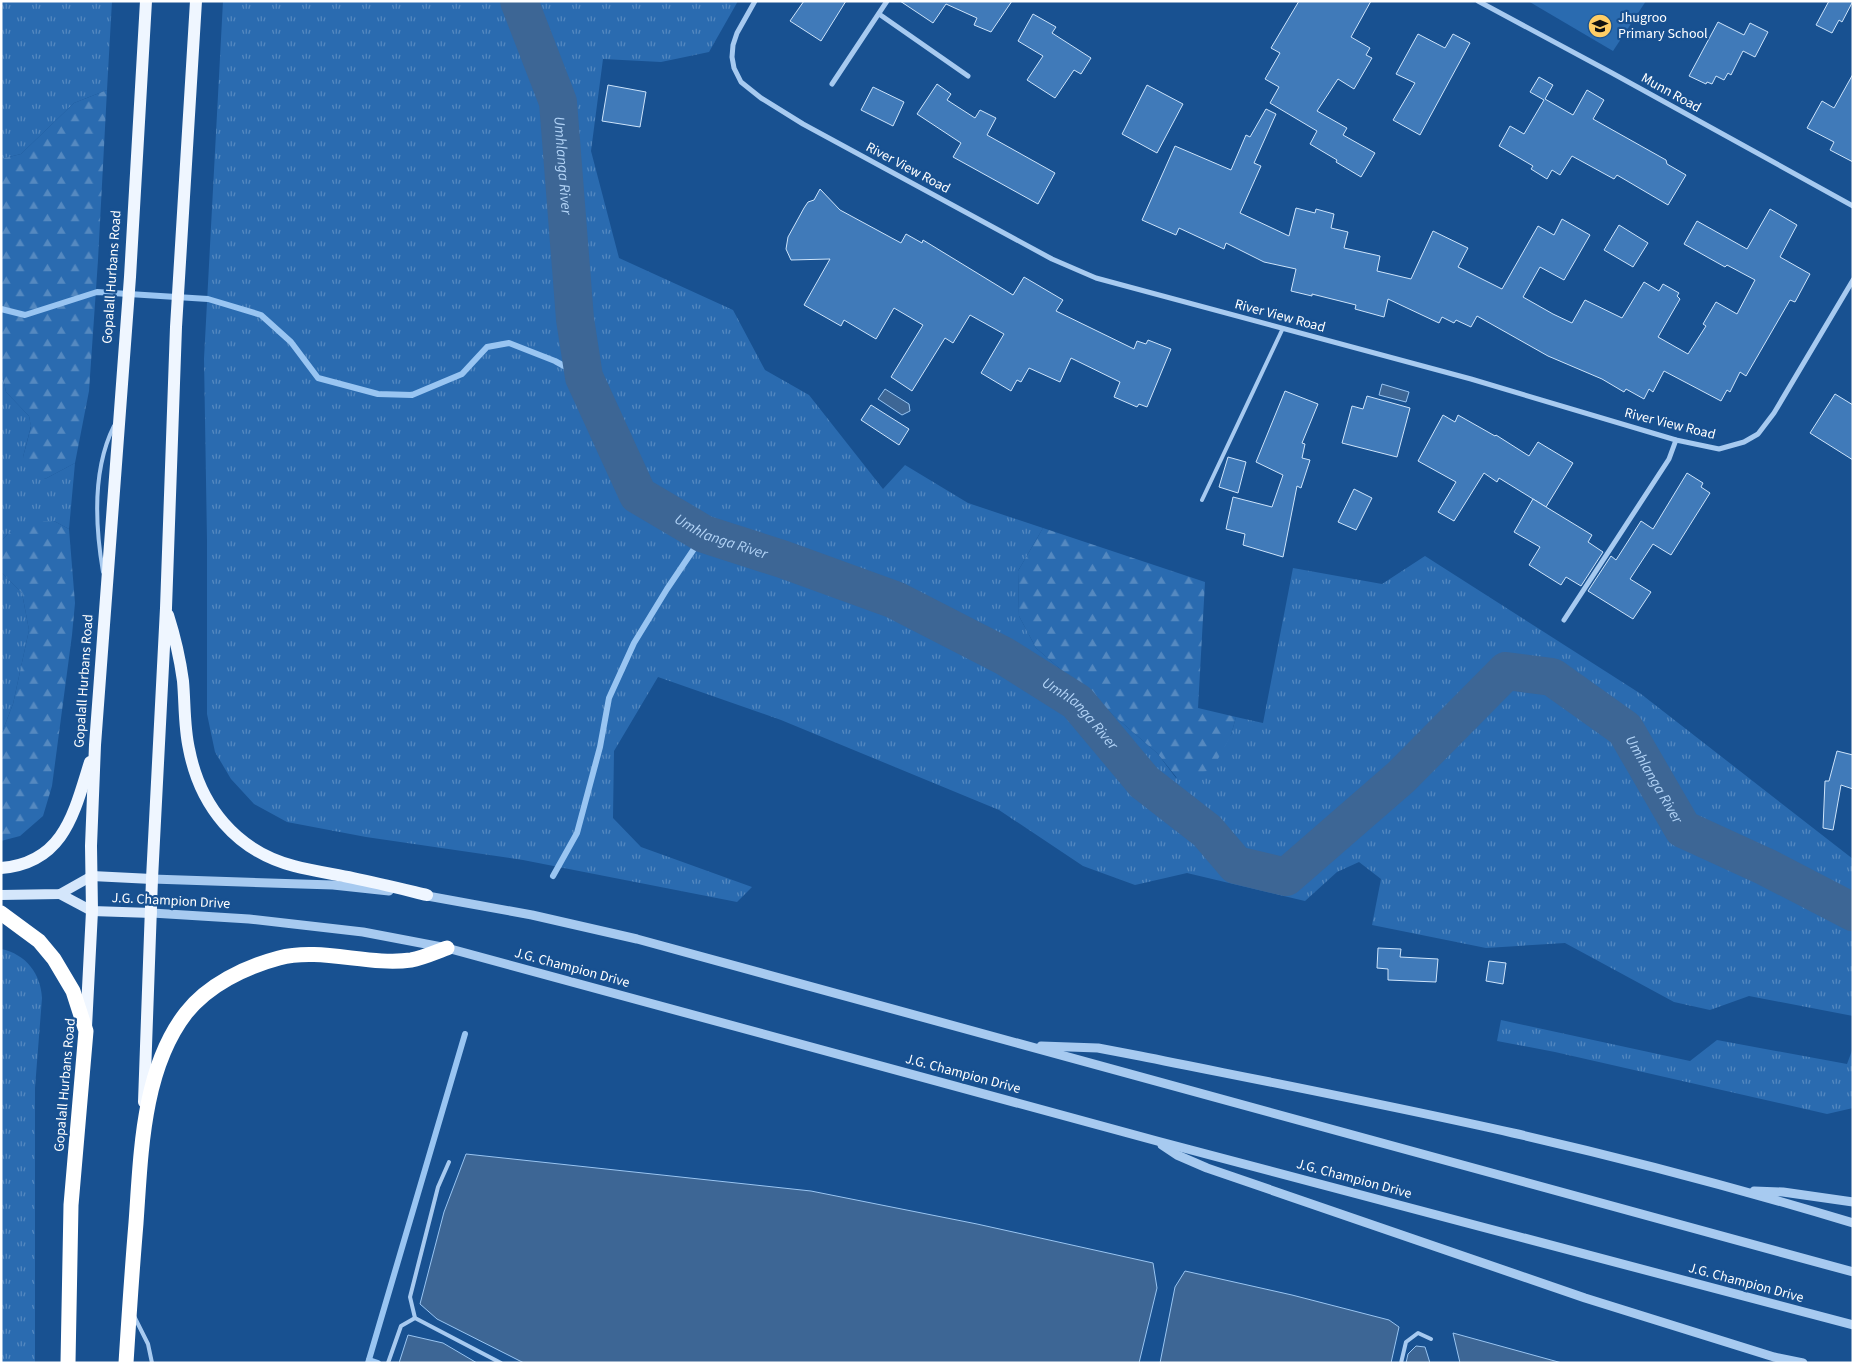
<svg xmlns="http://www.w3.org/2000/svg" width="1854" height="1364" viewBox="0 0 1854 1364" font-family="'Source Sans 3',sans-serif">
  <defs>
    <pattern id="grass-tufts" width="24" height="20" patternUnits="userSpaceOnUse" patternTransform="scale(1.25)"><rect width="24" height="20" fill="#2a6bb0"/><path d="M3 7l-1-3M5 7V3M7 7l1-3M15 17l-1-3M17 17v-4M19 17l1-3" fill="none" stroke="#5589c0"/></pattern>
    <pattern id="forest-firs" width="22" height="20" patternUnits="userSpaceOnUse" patternTransform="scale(1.25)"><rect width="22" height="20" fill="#2a6bb0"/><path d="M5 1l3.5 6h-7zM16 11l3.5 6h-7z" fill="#5589c0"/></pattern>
  </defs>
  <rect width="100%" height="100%" fill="#185191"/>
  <g fill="url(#grass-tufts)">
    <path d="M1 1H112L107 90 74 103 21 154 1 159Z"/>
    <path d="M223 1H738L709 52 661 62 603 59 591 151 619 258 733 310 765 370 809 395 883 489 905 465 968 503 1043 528 1018 571 1019 616 1036 648 1157 753 1176 778 1231 735 1236 717 1263 723 1293 568 1382 584 1425 556 1641 694 1853 859V1016L1749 996 1710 1010 1674 1002 1565 943 1486 948 1372 925 1381 879 1359 862 1337 872 1305 901 1187 873 1135 885 1083 866 999 810 781 720 658 677 614 751 613 818 641 847 752 887 737 902 523 860 366 837 287 822 254 804 231 779 215 752 207 714V540L204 359Z"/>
    <path d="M1 367 6 392 29 416 31 426 23 457 45 479 75 463 69 529 54 521 9 533 1 541Z"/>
    <path d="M1 572 22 593 29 630 13 704 1 735Z"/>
    <path d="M1 949C26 954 41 974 42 998L35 1088V1363H1Z"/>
    <path d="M1501 1020 1690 1061 1717 1040 1847 1064 1853 1048V1108L1827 1114 1555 1052 1497 1041Z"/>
  </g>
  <g fill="url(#forest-firs)">
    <path d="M107 90 98 260 89 391 75 463 45 479 26 468 23 457 31 427 29 416 6 392 1 367V159L21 154 74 103Z"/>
    <path d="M38 521H54L69 529 75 603 72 635 52 786 43 816 20 836 1 841V735L13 704 29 630 22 593 1 572V541L9 533Z"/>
    <path d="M1043 528 1205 582 1198 708 1236 717 1231 735 1212 770 1177 778 1157 753 1036 648 1019 616 1018 571Z"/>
  </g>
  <path fill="#2a6bb0" d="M1528 1H1646L1613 51Z"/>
  <g fill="#3d6695" stroke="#99c5f2">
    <path d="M1382 384 1409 392 1406 402 1379 395Z"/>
    <path d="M885 389 909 404 910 411 902 415 878 399Z"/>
    <path d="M466 1154 811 1191 977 1224 1153 1263 1157 1288 1139 1363H524L437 1319 420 1304 444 1212Z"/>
    <path d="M1185 1271 1292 1295 1389 1320 1399 1327 1391 1363H1160L1175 1287Z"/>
    <path d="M1453 1333 1562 1363H1460Z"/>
    <path d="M408 1335 443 1343 477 1363H399Z"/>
    <path d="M1416 1346 1425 1347 1430 1363H1406L1408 1354Z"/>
  </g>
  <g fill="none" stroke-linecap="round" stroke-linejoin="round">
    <g stroke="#99c5f2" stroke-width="6">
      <path d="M1 309 25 315 97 292 208 299 261 315 291 342 318 378 378 394 412 395 462 374 487 347 509 343 555 361 584 377"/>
      <path d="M553 876 577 833 600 747 609 698 634 643 667 589 704 534"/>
      <path d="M369 1360 378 1363"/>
      <path d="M368 1363 465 1034"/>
    </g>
    <path stroke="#3d6695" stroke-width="38" id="s1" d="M519 1 558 102 575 319 584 377 638 495 704 534 782 559 895 600 1004 656 1077 702 1144 782 1207 831 1236 865 1286 877 1401 777 1506 671 1552 677 1625 729 1683 829 1766 867 1853 912"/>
  </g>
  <g fill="#407ab9" stroke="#cde4fb">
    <path d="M804 1H846L821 41 790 21Z"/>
    <path d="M900 1H1012L991 32 974 25 977 18 946 4 933 23Z"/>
    <path d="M1299 1H1371L1351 37 1370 48 1366 55 1372 58 1354 89 1338 79 1317 111 1347 128 1343 135 1375 153 1361 177 1336 162 1337 160 1310 144 1317 131 1270 103 1279 87 1265 79 1280 53 1271 48Z"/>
    <path d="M1829 1H1853L1842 22 1839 20 1832 33 1816 25Z"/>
    <path d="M1033 14 1056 27 1052 33 1091 58 1081 74 1074 70 1055 98 1027 80 1043 56 1018 41Z"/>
    <path d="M1718 22 1744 35 1750 23 1768 32 1755 57 1743 51 1731 75 1728 73 1724 80 1716 76 1712 84 1707 82 1706 84 1689 76Z"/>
    <path d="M1418 34 1445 48 1453 34 1470 43 1420 135 1393 120 1415 83 1396 74Z"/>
    <path d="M1853 74V162L1830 150 1834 142 1807 128 1822 101 1834 108Z"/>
    <path d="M1539 77 1553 85 1545 99 1573 115 1587 90 1604 100 1593 119 1666 160 1667 164 1686 175 1668 205 1617 175 1614 179 1572 156 1560 175 1552 170 1547 179 1531 169 1533 166 1499 146 1510 126 1524 134 1544 100 1530 92Z"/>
    <path d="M937 84 951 94 947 100 975 118 980 110 996 118 987 135 1055 173 1038 204 953 157 961 143 917 114Z"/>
    <path d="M608 85 646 92 640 127 602 121Z"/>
    <path d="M1147 85 1183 104 1157 153 1122 134Z"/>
    <path d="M873 87 904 102 893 126 861 110Z"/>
    <path d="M1266 109 1276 114 1254 163 1261 166 1240 213 1289 236 1296 208 1315 213 1316 209 1334 214 1331 228 1348 232 1344 248 1380 256 1377 271 1411 279 1433 231 1468 248 1458 267 1502 289 1538 226 1554 235 1562 219 1590 235 1564 280 1540 267 1523 297 1553 314 1572 323 1585 300 1622 318 1644 282 1659 291 1663 284 1679 293 1677 296 1680 299 1658 337 1688 354 1706 326 1703 324 1716 302 1737 314 1755 280 1727 265 1725 267 1684 244 1697 221 1747 249 1770 209 1797 225 1780 257 1810 274 1795 302 1790 300 1746 376 1740 372 1730 392 1727 390 1721 401 1664 371 1653 392 1649 389 1644 399 1626 389 1624 392 1602 379 1548 356 1477 316 1471 327 1456 320 1454 323 1442 317 1439 323 1388 299 1384 317 1355 309 1356 305 1312 294V296L1291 291 1296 269 1264 262 1226 243 1224 249 1179 228 1176 235 1142 220 1175 146 1231 170 1246 135 1250 137Z"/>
    <path d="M820 189 840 210 901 243 906 234 922 243 923 240 1013 295 1024 277 1063 300 1056 311 1134 349 1137 341 1146 344 1148 340 1171 349 1147 407 1139 404 1137 407 1114 397 1120 382 1071 358 1060 382 1029 368 1021 382 1017 380 1011 391 981 373 1004 334 970 315 953 343 945 338 912 391 891 377 923 325 894 308 876 339 844 320 841 326 804 305 830 259 791 260 786 249 788 237 804 208 808 202 814 200Z"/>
    <path d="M1619 225 1648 243 1633 267 1604 250Z"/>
    <path d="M1285 391 1318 404 1302 443 1305 444 1302 458 1310 460 1301 488 1297 486 1283 557 1243 545 1245 534 1226 529 1233 497 1272 507 1283 475 1256 462Z"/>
    <path d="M1835 394 1853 405V460L1810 433Z"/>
    <path d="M1367 396 1410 408 1397 457 1342 443 1352 406 1363 409Z"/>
    <path d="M871 405 909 429 899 445 861 420Z"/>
    <path d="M1443 415 1455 422 1458 415 1495 436 1496 435 1529 456 1538 442 1573 463 1546 507 1499 478 1497 482 1484 473 1454 521 1438 512 1456 482 1418 461Z"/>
    <path d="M1228 457 1246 462 1238 493 1219 487Z"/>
    <path d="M1687 473 1703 483 1701 487 1710 493 1671 555 1653 544 1630 579 1651 592 1633 619 1588 591 1611 556 1616 560 1641 521 1653 529Z"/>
    <path d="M1354 489 1372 498 1356 530 1338 522Z"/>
    <path d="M1533 499 1592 535 1588 542 1603 552 1581 586 1566 577 1561 585 1529 565 1540 547 1514 532Z"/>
    <path d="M1837 751 1853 755V789L1841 785 1833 830 1823 828 1825 781H1829Z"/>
    <path d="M1378 948 1401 949 1400 957 1438 959 1436 982 1388 980V969L1377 968Z"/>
    <path d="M1489 961 1506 963 1503 984 1486 981Z"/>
  </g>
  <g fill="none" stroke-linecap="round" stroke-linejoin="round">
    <g stroke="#a7caf0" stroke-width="4">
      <path d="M1202 500 1283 328"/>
      <path d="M103 572C95 525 92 470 114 426"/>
      <path d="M449 1162 438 1187 410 1297 415 1318 501 1363"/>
      <path d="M134 1316 148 1344 152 1363"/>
      <path d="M388 1363 401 1326 415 1318"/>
      <path d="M1401 1363 1406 1342 1418 1333 1431 1339"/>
    </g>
    <g stroke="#a7caf0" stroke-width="5">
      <path d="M755 1 737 33 733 45 732 57 734 68 741 82 761 98 803 124 1052 259 1096 278 1471 379 1676 440 1719 449 1744 442 1758 434 1774 413 1853 280"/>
      <path d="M1478 1 1612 73 1853 206"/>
      <path d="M879 14 968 76"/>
      <path d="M832 84 887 1"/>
      <path d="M1564 620 1669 459 1676 440"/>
    </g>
    <g stroke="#a7caf0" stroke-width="9">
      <path d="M152 879 333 885 389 891"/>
      <path d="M422 895 532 915 637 939 1853 1272"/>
      <path d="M152 913 249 919 363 932 447 948 1157 1141 1853 1325"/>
      <path d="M1041 1046 1098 1048 1140 1056C1264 1081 1389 1105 1513 1133 1627 1159 1741 1189 1853 1223"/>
      <path d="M1162 1145 1177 1155 1207 1168 1585 1298 1774 1357 1803 1363"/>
      <path d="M1754 1191 1783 1192 1853 1202"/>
    </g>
    <g stroke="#d4e6fb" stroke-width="10">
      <path d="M60 894 92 911 152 913"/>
      <path d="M1 895 60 894 92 876 152 879"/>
    </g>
    <g stroke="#eff6ff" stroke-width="12">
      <path d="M168 615C175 637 180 659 183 681 185 704 184 727 189 749 200 806 236 851 294 866 313 871 334 874 353 878 378 883 402 889 427 895"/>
      <path d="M1 868C64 863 74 813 90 762"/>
      <path d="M86 1027 92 911 91 846 95 745 130 277 146 1"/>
      <path d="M144 1102 152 879 166 608 176 327 196 1"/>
    </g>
    <g stroke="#fff" stroke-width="15">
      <path d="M1 913 39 941 54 959 73 991 86 1031 71 1205 68 1363"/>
      <path d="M126 1363C129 1316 132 1270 136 1223 141 1154 142 1070 186 1013 208 985 245 967 279 958 320 947 369 966 411 960 423 958 436 952 447 948"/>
    </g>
  </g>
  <defs>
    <g id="school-disc" transform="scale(1.25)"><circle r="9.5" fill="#ffcd65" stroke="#185191"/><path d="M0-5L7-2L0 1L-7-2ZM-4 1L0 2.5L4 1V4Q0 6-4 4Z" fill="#111"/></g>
  </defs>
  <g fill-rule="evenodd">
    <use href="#school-disc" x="1600" y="26"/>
  </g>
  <g text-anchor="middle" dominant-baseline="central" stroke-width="4.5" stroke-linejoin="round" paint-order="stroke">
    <g font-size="14" fill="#fff" stroke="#185191" text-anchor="start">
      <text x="1618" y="18">Jhugroo<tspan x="1618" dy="16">Primary School</tspan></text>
    </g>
    <g font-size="14" fill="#fff" stroke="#185191">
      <text transform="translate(1671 93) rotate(29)">Munn Road</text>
      <text transform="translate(908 168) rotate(28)">River View Road</text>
      <text transform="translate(112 277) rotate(-86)">Gopalall Hurbans Road</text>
      <text transform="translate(1280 316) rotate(15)">River View Road</text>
      <text transform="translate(1670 424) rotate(14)">River View Road</text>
      <text transform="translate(84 681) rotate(-86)">Gopalall Hurbans Road</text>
      <text transform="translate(171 901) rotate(3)">J.G. Champion Drive</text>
      <text transform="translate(572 968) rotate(15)">J.G. Champion Drive</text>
      <text transform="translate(963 1074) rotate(15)">J.G. Champion Drive</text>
      <text transform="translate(65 1085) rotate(-85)">Gopalall Hurbans Road</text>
      <text transform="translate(1354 1179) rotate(15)">J.G. Champion Drive</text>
      <text transform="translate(1746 1283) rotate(15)">J.G. Champion Drive</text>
    </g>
    <g font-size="15" font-style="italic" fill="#b3d4f7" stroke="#185191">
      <text stroke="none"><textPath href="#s1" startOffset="172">Umhlanga River</textPath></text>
      <text stroke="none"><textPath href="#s1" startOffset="608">Umhlanga River</textPath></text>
      <text stroke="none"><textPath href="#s1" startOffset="1012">Umhlanga River</textPath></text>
      <text stroke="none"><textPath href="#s1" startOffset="1778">Umhlanga River</textPath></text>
    </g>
  </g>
  <rect width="1854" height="1364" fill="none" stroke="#ffffff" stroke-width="5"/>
</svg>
